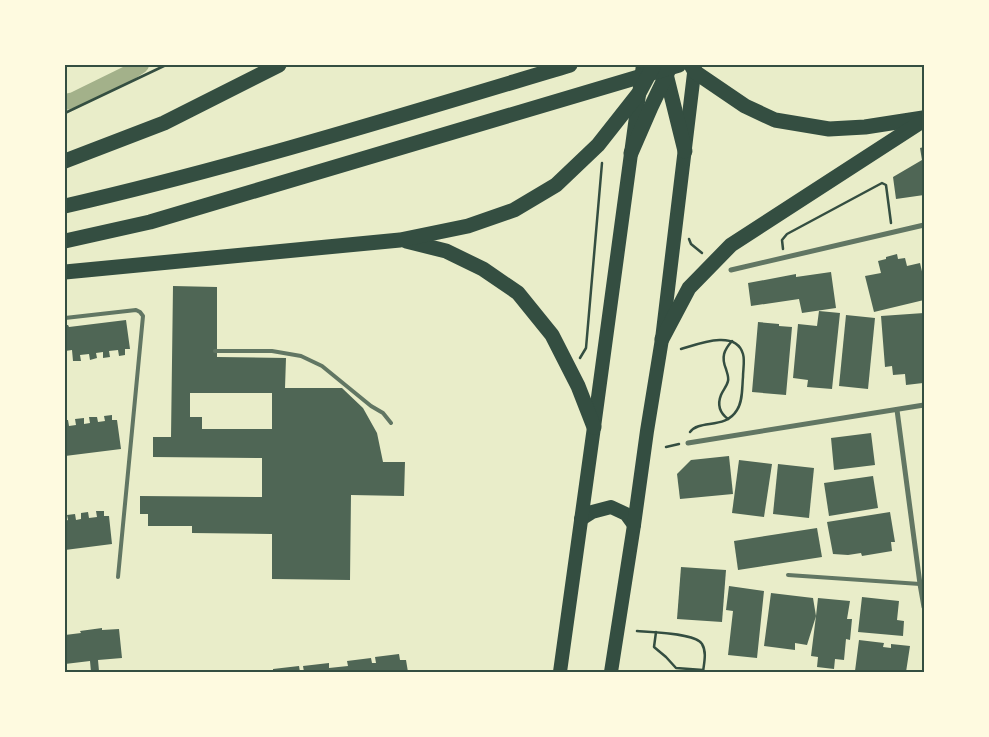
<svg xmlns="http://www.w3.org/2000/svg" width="989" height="737" viewBox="0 0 989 737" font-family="Poppins,sans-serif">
  <rect width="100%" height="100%" fill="#e9edc9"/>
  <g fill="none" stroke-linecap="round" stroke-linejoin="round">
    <path stroke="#a3b18a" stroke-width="16" d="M65 102 74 100 129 73 141 65"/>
  </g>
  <g fill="#4f6655" fill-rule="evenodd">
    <path d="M924 147V195L896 199 893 177 922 160 920 148Z"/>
    <path d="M897 254 898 259 905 258 907 266 920 263 924 280V300L874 312 865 276 881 273 878 261 886 259V257Z"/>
    <path d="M831 272 836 308 802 313 799 299 751 306 748 283 796 274V277Z"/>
    <path d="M173 286 217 287V357L286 358 285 388H342L363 408 377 433 383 462H405L404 496 351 495 350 580 272 579V534L192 533V526H148V514H140V496L262 497V458L153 457V437H171ZM190 393H272V429H202V417H190Z"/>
    <path d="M819 311 840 313 832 389 807 387 808 380 793 378 798 324 817 326Z"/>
    <path d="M924 313V371H922L923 383 906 385 905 374 893 375 892 366 885 367 881 316Z"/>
    <path d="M846 315 875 318 868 389 839 386Z"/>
    <path d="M126 320 130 349H125V355L119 356 118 350 109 351 110 357 103 358V352L96 353 97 358 90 360 89 354 80 355 81 361H73L72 350 65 351V325H68L69 327Z"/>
    <path d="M758 322 779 324V326L792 327 786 395 752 392Z"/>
    <path d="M112 415V420H117L121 449 65 456V420H68L69 426 76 425 75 419 84 418V424L90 423 89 417H97L98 422 105 421 104 416Z"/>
    <path d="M871 433 875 465 834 470 831 438Z"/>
    <path d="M729 456 733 494 680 499 677 474 691 460Z"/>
    <path d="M739 460 772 464 764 517 732 513Z"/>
    <path d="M778 464 814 468 809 518 773 514Z"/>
    <path d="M873 476 878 508 829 516 824 483Z"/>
    <path d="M96 511H104V516H109L112 544 65 550V521L68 520 67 515 75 514 76 520 81 519V513L88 512 89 518 97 517Z"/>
    <path d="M890 512 895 542H891L892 551 862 556 861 553 848 555 833 554 827 522Z"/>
    <path d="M817 528 822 557 738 570 734 541Z"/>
    <path d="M681 567 726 570 722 622 677 619Z"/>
    <path d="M729 586 764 591 757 658 728 655 733 611 726 610Z"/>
    <path d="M771 593 813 598 816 616 818 598 850 601 847 619H852L850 640 846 639 844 660 835 659 834 669 817 667 818 657 811 656 816 616 807 645 795 643V650L764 646Z"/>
    <path d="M862 597 899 601 897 620 904 621 903 636 858 632Z"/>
    <path d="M102 628V630L119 629 122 658 98 660 99 671 95 672H91L90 661 65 664V635L81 633 80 631Z"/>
    <path d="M859 640 884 643 883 647 891 648V644L910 646 906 672 855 671Z"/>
    <path d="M399 654 400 660H406L408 672H304L303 666 329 663V668L348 666 347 661 371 658 372 663H376L375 657Z"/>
    <path d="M299 666 300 672H273V669Z"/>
  </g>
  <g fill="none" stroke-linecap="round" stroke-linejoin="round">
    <g stroke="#344e41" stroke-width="2.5">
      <path d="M65 113 166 65"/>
      <path d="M689 239 691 244 702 253"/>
      <path d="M783 249 782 240 787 234 882 183 886 185 891 223"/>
      <path d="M681 349C698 344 736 329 743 354 745 361 743 369 743 377 742 387 743 401 737 410 725 430 700 419 690 432"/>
      <path d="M580 358 586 348 602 163"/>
      <path d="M728 419C720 413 717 405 721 395 723 390 727 386 728 381 729 377 727 373 726 369 721 357 724 350 732 341"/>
      <path d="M666 447 679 444"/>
      <path d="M637 631C651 632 696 633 702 644 707 652 704 663 703 672"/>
      <path d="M656 632 654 647 666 657 676 668 703 670"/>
    </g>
    <g stroke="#617663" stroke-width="4">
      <path d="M65 318 136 310 140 312 143 316 118 577"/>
      <path d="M215 351H272L301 356 322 366 371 406 383 413 391 423"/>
      <path d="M788 575 920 584"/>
    </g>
    <g stroke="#617663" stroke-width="5">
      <path d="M731 270 924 225"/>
      <path d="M897 410 920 584 924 607"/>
      <path d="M688 443 924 405"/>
    </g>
    <g stroke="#344e41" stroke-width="14">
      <path d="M581 519 592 512 611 507 626 514 634 525"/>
      <path d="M560 672 594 427 643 65"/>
      <path d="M611 672 634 525 647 431 662 339 695 65"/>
    </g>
    <g stroke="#344e41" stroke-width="15">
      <path d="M691 65 695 72 745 106 775 120 829 129 865 127 923 118"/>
      <path d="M665 70 685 151"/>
      <path d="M631 153 651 107 671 65"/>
      <path d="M65 161 164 123 279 65"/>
      <path d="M65 206C235 167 403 115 570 65"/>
      <path d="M65 241 150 222 679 65"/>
      <path d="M406 241 446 251 483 269 518 293 552 335 578 386 594 427"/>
      <path d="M65 272 400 240 468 226 514 210 556 185 598 145 639 93 654 65"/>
      <path d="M662 339 689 288 731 245 924 120"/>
    </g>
  </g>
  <rect width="989" height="737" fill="none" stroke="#fefae0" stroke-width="132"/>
  <rect x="66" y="66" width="857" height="605" fill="none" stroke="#344e41" stroke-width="2"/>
</svg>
